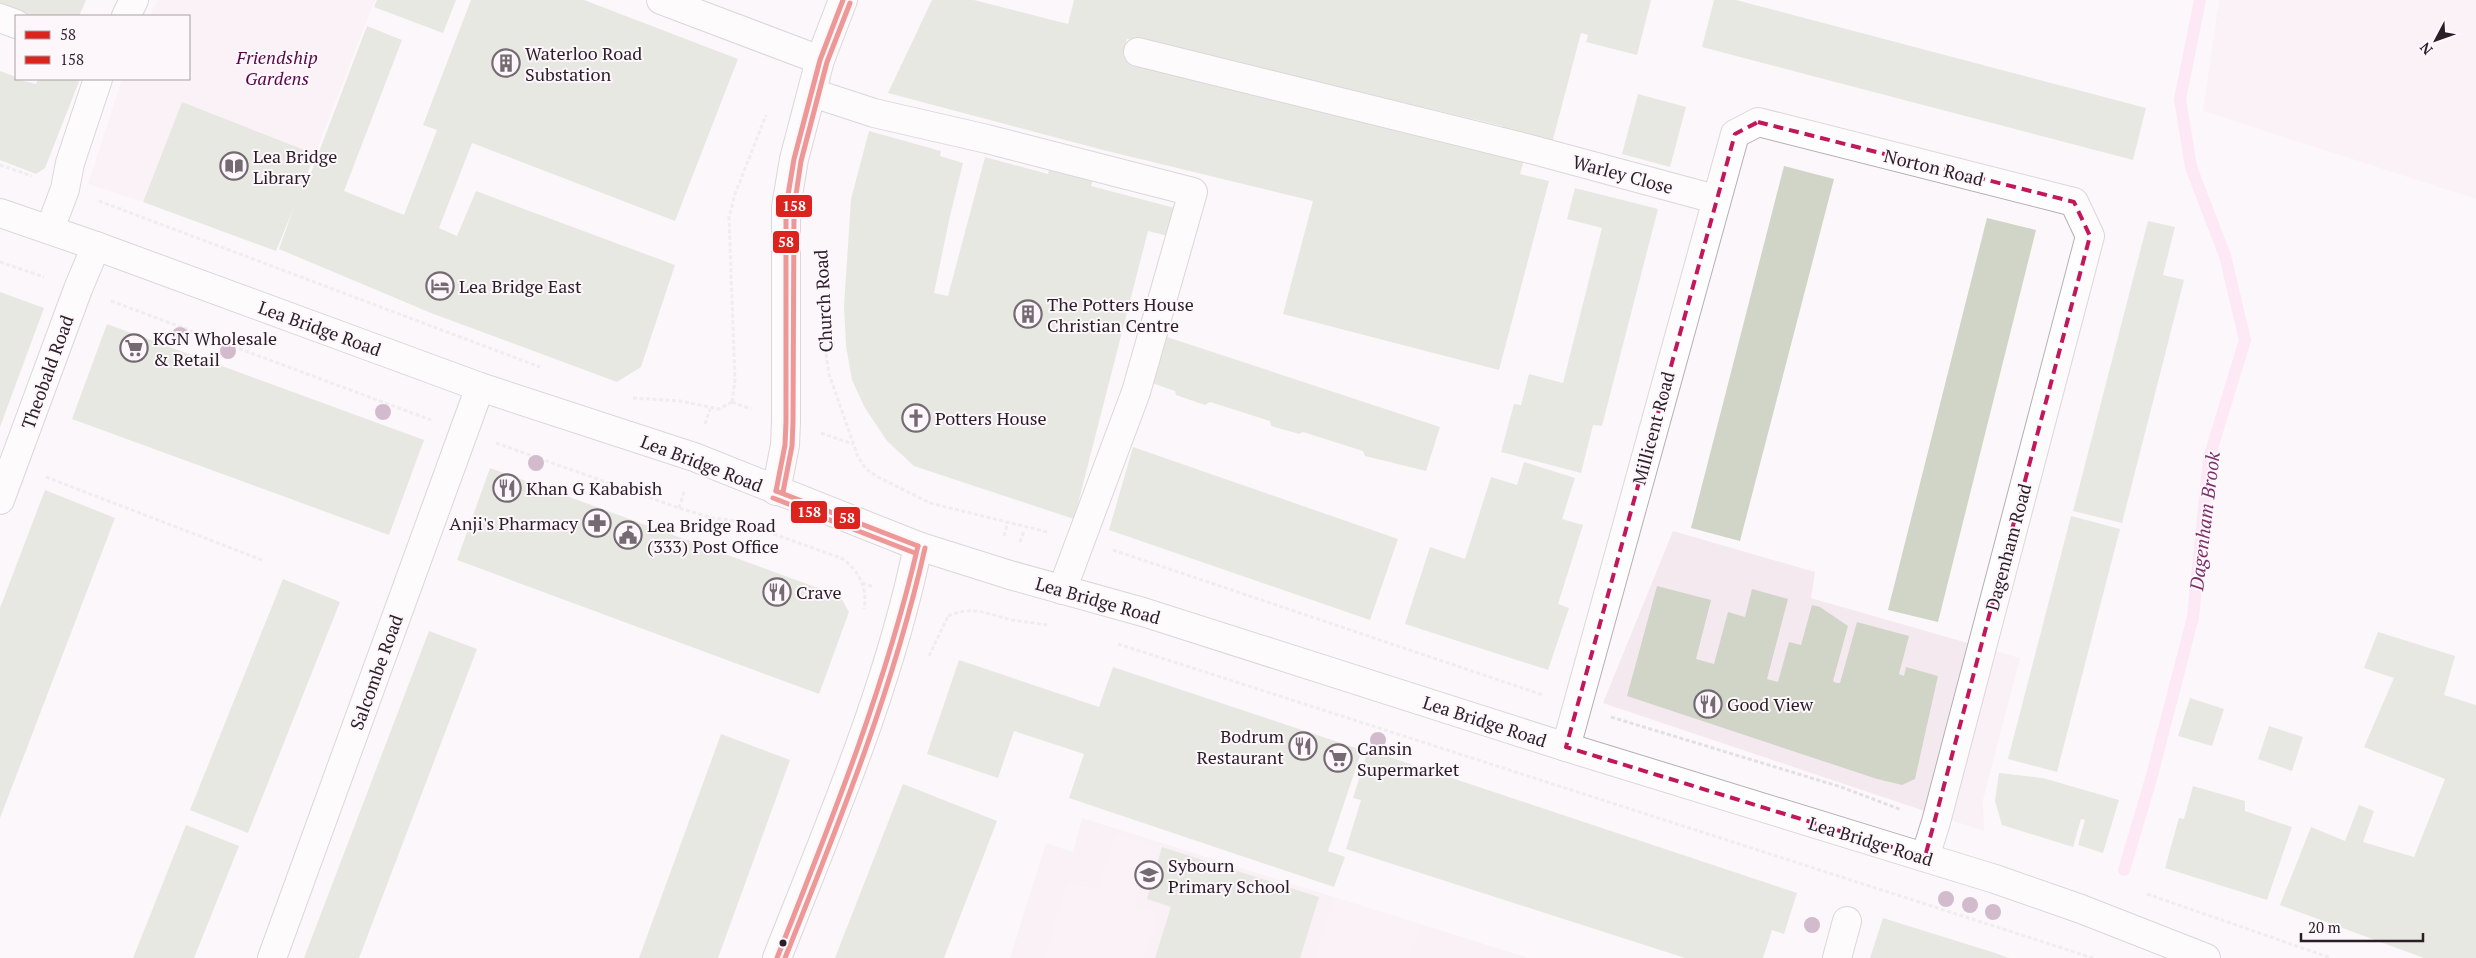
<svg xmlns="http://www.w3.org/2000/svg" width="2476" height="958" viewBox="0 0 2476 958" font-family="'PT Serif',serif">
  <rect width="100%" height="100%" fill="#fcf7fa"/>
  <g fill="#f5e9f0">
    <path d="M1673 531 1815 572 1811 598 2020 658 1983 800 1984 831 1603 703Z"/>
    <path d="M1082 818 1420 924 1528 958H1010L1046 843 1073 852Z"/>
  </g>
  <g fill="#fbebf6">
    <path d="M158 0H375L315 154 182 103 143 202 88 184 122 79H189V16H149Z"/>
    <path d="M2219 0H2476V199L2203 111Z"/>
    <path d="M1116 834 1153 845 1134 905 1159 914 1144 958H1044L1068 881 1098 891Z"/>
    <path d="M1334 897 1420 924 1409 958H1315Z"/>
  </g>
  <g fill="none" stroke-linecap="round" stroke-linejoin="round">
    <path stroke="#fed6f2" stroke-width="12" d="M2124 870 2151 779 2193 617 2209 458 2245 340 2225 256 2191 167 2180 99 2200 0"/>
  </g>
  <g fill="#d1d5c8">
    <path d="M0 0H86L79 16H26L0 6Z"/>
    <path d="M377 0H456L443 33 374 7Z"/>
    <path d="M471 0H584L738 59 675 221 472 143 439 228 457 236 476 191 675 265 641 367 617 382 431 313 279 249 294 207 276 251 143 202 182 102 315 154 306 177 309 178 367 26 402 40 344 191 404 215 437 130 423 125Z"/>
    <path d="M932 0H974L1068 24 1074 0H1651L1637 55 1586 42 1588 35 1581 33 1552 143 1502 130V126L1292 76V79L1127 39 1123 56 1526 153 1520 174 1549 181 1499 370 1283 314 1313 201 1103 150 888 93Z"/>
    <path d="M1714 0H1736L2146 108 2133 160 1702 47Z"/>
    <path d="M0 71 16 77V79L36 84 38 79H80L45 168 36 174 0 160Z"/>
    <path d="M1638 94 1686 107 1670 167 1622 154Z"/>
    <path d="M869 131 941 151 940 156 963 163 950 216 934 293 948 296 985 157 1048 174 1051 161 1095 173 1091 186 1175 208 1168 236 1148 231 1074 519 914 466 887 441 865 408 852 380 846 346 844 306 851 199Z"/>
    <path d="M1784 166 1834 179 1740 541 1691 528Z"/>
    <path d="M1575 188 1658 209 1602 426 1593 425 1581 473 1501 452 1514 404 1521 405 1529 374 1563 383 1602 228 1567 219Z"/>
    <path d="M1987 218 2036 230 1938 622 1888 610Z"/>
    <path d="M2148 221 2175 227 2163 275 2184 280 2122 523 2073 511Z"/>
    <path d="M0 292 44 308 0 427Z"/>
    <path d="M107 324 424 440 389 535 72 419Z"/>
    <path d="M1164 336 1440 427 1426 471 1365 456 1363 451 1303 432 1299 434 1271 426 1270 421 1210 402 1205 405 1176 395 1175 391 1149 382Z"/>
    <path d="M1133 447 1398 539 1370 620 1109 530Z"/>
    <path d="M1524 462 1575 478 1562 519 1583 525 1558 604 1569 608 1548 670 1405 624 1430 547 1465 559 1491 477 1517 485Z"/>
    <path d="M490 468 840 596 849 612 819 694 457 560Z"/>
    <path d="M45 490 115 518 0 818V608Z"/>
    <path d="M2071 516 2120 529 2057 772 2008 759Z"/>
    <path d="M283 579 340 602 248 833 190 810Z"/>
    <path d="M1657 586 1711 600 1696 659 1714 664 1728 612 1745 617 1752 589 1788 599 1767 679 1778 682 1789 642 1801 645 1812 605 1820 607 1848 626 1833 681 1836 683H1840L1857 622 1909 636 1899 674 1904 676 1906 667 1938 676 1915 779 1902 785 1877 779 1627 696Z"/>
    <path d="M429 631 477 649 417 806 359 958H304Z"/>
    <path d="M2378 632 2455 656 2444 695 2476 705V958H2424L2280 905 2311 827 2345 841 2359 805 2374 811 2363 842 2414 857 2445 779 2364 747 2394 678 2364 668Z"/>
    <path d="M959 660 1099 707 1113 667 1362 750 1328 851 1345 857 1334 887 1069 798 1084 754 1014 731 998 778 927 754Z"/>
    <path d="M2190 698 2224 709 2212 746 2178 736Z"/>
    <path d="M2269 726 2303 737 2292 771 2258 759Z"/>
    <path d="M721 734 790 760 718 958H639Z"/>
    <path d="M1368 750 1797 893 1784 934 1772 930 1763 958H1685L1346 849 1361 800 1353 798Z"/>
    <path d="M1999 773 2043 778 2119 800 2103 853 2078 845 2085 820 2081 819 2073 847 2002 825 1995 801Z"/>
    <path d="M903 784 997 821 944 958H835Z"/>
    <path d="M2193 786 2245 801V811L2292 827 2267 900 2165 868 2179 818 2184 819Z"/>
    <path d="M186 825 239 846 194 958H133Z"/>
    <path d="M1162 847 1319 897 1300 958H1155L1171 907 1147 899Z"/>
    <path d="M1883 918 1992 952 2009 958H1870Z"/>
  </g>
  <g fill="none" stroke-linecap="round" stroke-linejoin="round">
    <g stroke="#b6aeb3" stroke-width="30">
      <g id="minor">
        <path d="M661 0 820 60"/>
        <path d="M126 16 134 0"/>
        <path d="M0 18 16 24"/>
        <path d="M1138 52 1530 149 1715 199"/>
        <path d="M813 93 874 113 987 139 1193 192 1136 392 1062 590"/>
        <path d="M50 229 65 189 70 163 98 79"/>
        <path d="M0 500 78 289 96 246"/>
        <path d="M1566 747 1735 134 1758 122 2074 202 2090 236 1936 822 1925 857"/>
        <path d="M272 958 480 387"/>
        <path d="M1837 958 1847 921"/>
      </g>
    </g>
    <g stroke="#b6aeb3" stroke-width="30">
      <g id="major">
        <path d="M0 213 96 246 480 387 694 457 918 546 1010 575 1143 612 1566 747 1995 879 2081 909 2206 958"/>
        <path d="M776 491 785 445 786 422V207L794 159 820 60 843 0"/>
        <path d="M777 958C830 823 889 688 918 546"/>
      </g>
    </g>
    <g stroke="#e2e0e1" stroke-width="3" stroke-dasharray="4 2.5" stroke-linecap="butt">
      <path d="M0 165 32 176"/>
      <path d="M99 201 540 367"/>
      <path d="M0 262 44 277"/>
      <path d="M111 301 431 420"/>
      <path d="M824 341 829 374 858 457 866 469 878 477 930 503 1047 532"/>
      <path d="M633 398 680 401 719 409 732 402"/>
      <path d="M732 402 735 381 729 217 735 194 766 115"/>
      <path d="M732 402 751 409"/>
      <path d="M705 424 710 409"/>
      <path d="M821 433 853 444"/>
      <path d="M496 443 679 508 713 518 737 521 841 558C858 569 868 588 864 609"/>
      <path d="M46 477 262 560"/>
      <path d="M679 508 684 492"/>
      <path d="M1004 536 1008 522"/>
      <path d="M1020 542 1024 531"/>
      <path d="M1113 550 1543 695"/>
      <path d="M862 583 874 587"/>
      <path d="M948 616C973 605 987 614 1012 620 1024 622 1036 623 1047 625"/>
      <path d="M1118 644 2093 958"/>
      <path d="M929 656 948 616"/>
      <path d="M1611 717 1841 787 1902 810"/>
      <path d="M2147 894 2331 958"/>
    </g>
    <use href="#minor" stroke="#fffefe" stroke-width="28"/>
    <use href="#major" stroke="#fffefe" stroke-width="28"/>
    <g stroke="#fdf6fb" stroke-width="9">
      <g id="bus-1">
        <path d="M776 491 785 445 786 422V207L794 159 820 60 843 0"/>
        <path d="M776 491 918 546"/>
        <path d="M777 958C831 822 885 688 918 546"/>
      </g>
    </g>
    <g stroke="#fdf6fb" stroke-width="9">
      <g id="bus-2">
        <path d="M783 492 792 446 793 422 794 208 801 161 827 62 850 3"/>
        <path d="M773 498 915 553"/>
        <path d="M785 958C839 823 893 690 925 548"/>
      </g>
    </g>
    <use href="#bus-1" stroke="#dc241f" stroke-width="5"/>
    <use href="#bus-2" stroke="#dc241f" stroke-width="5"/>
  </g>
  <g fill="#a17298">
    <circle cx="180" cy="335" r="8"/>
    <circle cx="228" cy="351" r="8"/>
    <circle cx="383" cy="412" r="8"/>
    <circle cx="536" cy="463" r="8"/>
    <circle cx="1378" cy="740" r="8"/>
    <circle cx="1946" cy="899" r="8"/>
    <circle cx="1970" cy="905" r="8"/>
    <circle cx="1993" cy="912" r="8"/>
    <circle cx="1812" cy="925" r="8"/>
  </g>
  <path d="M0 0H2476V958H0ZM1758 122 2074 202 2090 236 1925 857 1566 747 1735 134Z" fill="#fcf7fa" fill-opacity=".55" fill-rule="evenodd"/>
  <path fill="none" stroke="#c2185b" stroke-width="4" stroke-dasharray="10 6" stroke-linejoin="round" d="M1758 122 2074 202 2090 236 1925 857 1566 747 1735 134Z"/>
  <defs>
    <g id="building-ring" transform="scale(1.4375)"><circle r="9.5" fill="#fdf6fb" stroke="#746a71" stroke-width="1.5"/><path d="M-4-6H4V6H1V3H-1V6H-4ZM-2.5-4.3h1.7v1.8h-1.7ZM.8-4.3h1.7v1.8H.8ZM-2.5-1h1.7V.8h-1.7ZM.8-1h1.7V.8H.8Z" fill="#746a71"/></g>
    <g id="library-ring" transform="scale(1.4375)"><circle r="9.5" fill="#fdf6fb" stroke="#746a71" stroke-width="1.5"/><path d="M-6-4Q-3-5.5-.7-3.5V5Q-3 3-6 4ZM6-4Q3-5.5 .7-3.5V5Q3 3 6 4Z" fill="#746a71"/></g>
    <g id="hotel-ring" transform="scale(1.4375)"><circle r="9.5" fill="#fdf6fb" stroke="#746a71" stroke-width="1.5"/><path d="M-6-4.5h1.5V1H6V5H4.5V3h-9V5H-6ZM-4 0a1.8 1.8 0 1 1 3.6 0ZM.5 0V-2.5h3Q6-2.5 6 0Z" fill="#746a71"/></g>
    <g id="supermarket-ring" transform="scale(1.4375)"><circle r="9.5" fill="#fdf6fb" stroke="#746a71" stroke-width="1.5"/><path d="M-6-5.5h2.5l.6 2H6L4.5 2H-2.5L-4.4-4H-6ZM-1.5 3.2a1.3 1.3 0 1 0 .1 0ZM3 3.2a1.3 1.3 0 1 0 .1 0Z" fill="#746a71"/></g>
    <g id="church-ring" transform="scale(1.4375)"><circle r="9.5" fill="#fdf6fb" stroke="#746a71" stroke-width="1.5"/><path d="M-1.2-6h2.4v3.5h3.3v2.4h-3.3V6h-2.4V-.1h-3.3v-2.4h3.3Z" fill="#746a71"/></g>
    <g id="restaurant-ring" transform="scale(1.4375)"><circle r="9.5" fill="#fdf6fb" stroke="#746a71" stroke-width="1.5"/><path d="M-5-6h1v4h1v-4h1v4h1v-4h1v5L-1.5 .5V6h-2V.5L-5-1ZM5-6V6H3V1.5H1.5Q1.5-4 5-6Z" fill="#746a71"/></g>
    <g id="pharmacy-ring" transform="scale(1.4375)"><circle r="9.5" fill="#fdf6fb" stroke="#746a71" stroke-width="1.5"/><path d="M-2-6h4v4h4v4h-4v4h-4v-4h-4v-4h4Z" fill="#746a71"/></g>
    <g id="civic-ring" transform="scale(1.4375)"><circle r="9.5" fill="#fdf6fb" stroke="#746a71" stroke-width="1.5"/><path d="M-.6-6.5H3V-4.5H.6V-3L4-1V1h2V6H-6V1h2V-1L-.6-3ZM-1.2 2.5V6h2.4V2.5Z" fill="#746a71"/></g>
    <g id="school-ring" transform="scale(1.4375)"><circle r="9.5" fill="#fdf6fb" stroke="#746a71" stroke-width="1.5"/><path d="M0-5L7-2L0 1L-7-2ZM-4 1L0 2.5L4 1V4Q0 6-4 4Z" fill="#746a71"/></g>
  </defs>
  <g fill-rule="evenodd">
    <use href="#building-ring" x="506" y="63"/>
    <use href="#library-ring" x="234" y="166"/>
    <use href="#hotel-ring" x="440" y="286"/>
    <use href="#building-ring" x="1028" y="314"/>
    <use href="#supermarket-ring" x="134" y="348"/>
    <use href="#church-ring" x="916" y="418"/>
    <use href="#restaurant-ring" x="507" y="488"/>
    <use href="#pharmacy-ring" x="597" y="523"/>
    <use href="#civic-ring" x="628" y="535"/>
    <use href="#restaurant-ring" x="777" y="592"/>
    <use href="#restaurant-ring" x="1708" y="704"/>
    <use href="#restaurant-ring" x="1303" y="746"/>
    <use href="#supermarket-ring" x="1338" y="758"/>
    <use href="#school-ring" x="1149" y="875"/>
  </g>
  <circle fill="#2a1e27" stroke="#fdf6fb" stroke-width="2" cx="783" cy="943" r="4.5"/>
  <g text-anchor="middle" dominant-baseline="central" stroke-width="4" stroke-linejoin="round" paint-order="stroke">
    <g font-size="18" fill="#2a1e27" stroke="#fdf6fb" text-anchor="start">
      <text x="525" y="53">Waterloo Road<tspan x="525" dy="21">Substation</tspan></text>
      <text x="253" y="156">Lea Bridge<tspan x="253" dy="21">Library</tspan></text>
      <text x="459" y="286">Lea Bridge East</text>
      <text x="1047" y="304">The Potters House<tspan x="1047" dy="21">Christian Centre</tspan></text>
      <text x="153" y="338">KGN Wholesale<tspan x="153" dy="21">&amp; Retail</tspan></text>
      <text x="935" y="418">Potters House</text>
      <text x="526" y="488">Khan G Kababish</text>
      <text x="578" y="523" text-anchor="end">Anji's Pharmacy</text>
      <text x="647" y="525">Lea Bridge Road<tspan x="647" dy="21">(333) Post Office</tspan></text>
      <text x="796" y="592">Crave</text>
      <text x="1727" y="704">Good View</text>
      <text x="1284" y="736" text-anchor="end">Bodrum<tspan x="1284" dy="21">Restaurant</tspan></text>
      <text x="1357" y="748">Cansin<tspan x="1357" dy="21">Supermarket</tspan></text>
      <text x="1168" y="865">Sybourn<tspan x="1168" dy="21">Primary School</tspan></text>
    </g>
    <g font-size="18" font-style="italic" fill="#560647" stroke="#fdf6fb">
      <text x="277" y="57">Friendship<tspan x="277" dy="21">Gardens</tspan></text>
    </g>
    <g font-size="18" fill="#2a1e27" stroke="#fdf6fb">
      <text transform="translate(1934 167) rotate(14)">Norton Road</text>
      <text transform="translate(1623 174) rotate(15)">Warley Close</text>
      <text transform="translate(823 301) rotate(-93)">Church Road</text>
      <text transform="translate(320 328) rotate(20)">Lea Bridge Road</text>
      <text transform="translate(47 372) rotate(-70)">Theobald Road</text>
      <text transform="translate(1653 428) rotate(-75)">Millicent Road</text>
      <text transform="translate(702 463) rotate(21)">Lea Bridge Road</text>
      <text transform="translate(2008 547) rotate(-75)">Dagenham Road</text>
      <text transform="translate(1098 600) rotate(16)">Lea Bridge Road</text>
      <text transform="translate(376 672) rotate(-70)">Salcombe Road</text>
      <text transform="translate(1485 721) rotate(18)">Lea Bridge Road</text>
      <text transform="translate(1871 841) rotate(17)">Lea Bridge Road</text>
    </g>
    <g font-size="19" font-style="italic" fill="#7c306b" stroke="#fdf6fb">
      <text transform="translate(2204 521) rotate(-83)">Dagenham Brook</text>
    </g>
  </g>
  <g stroke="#fdf6fb" stroke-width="2">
    <rect x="775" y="194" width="38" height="24" rx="5" fill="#dc241f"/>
    <rect x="772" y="230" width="28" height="24" rx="5" fill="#dc241f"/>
    <rect x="790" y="500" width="38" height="24" rx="5" fill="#dc241f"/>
    <rect x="833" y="506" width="28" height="24" rx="5" fill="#dc241f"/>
  </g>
  <g font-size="14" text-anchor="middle" font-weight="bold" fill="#fff">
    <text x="794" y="211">158</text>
    <text x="786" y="247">58</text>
    <text x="809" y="517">158</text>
    <text x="847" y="523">58</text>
  </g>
  <rect x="15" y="15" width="175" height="65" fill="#fdf6fb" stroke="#a9a0a6"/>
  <rect x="25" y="31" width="25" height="8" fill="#dc241f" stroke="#a9a0a6"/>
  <text x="60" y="40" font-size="15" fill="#2a1e27">58</text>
  <rect x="25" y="56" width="25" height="8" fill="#dc241f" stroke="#a9a0a6"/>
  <text x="60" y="65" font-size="15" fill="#2a1e27">158</text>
  <g transform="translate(2436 40) rotate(229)" stroke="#fdf6fb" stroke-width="4" paint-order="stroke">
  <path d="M0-4L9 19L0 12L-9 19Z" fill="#2a1e27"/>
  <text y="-8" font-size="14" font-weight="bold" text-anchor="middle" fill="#2a1e27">N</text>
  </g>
  <path d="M2301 933v8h122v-8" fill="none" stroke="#2a1e27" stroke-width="2.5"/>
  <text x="2308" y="933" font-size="15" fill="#2a1e27" stroke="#fdf6fb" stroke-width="4" paint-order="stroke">20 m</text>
</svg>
